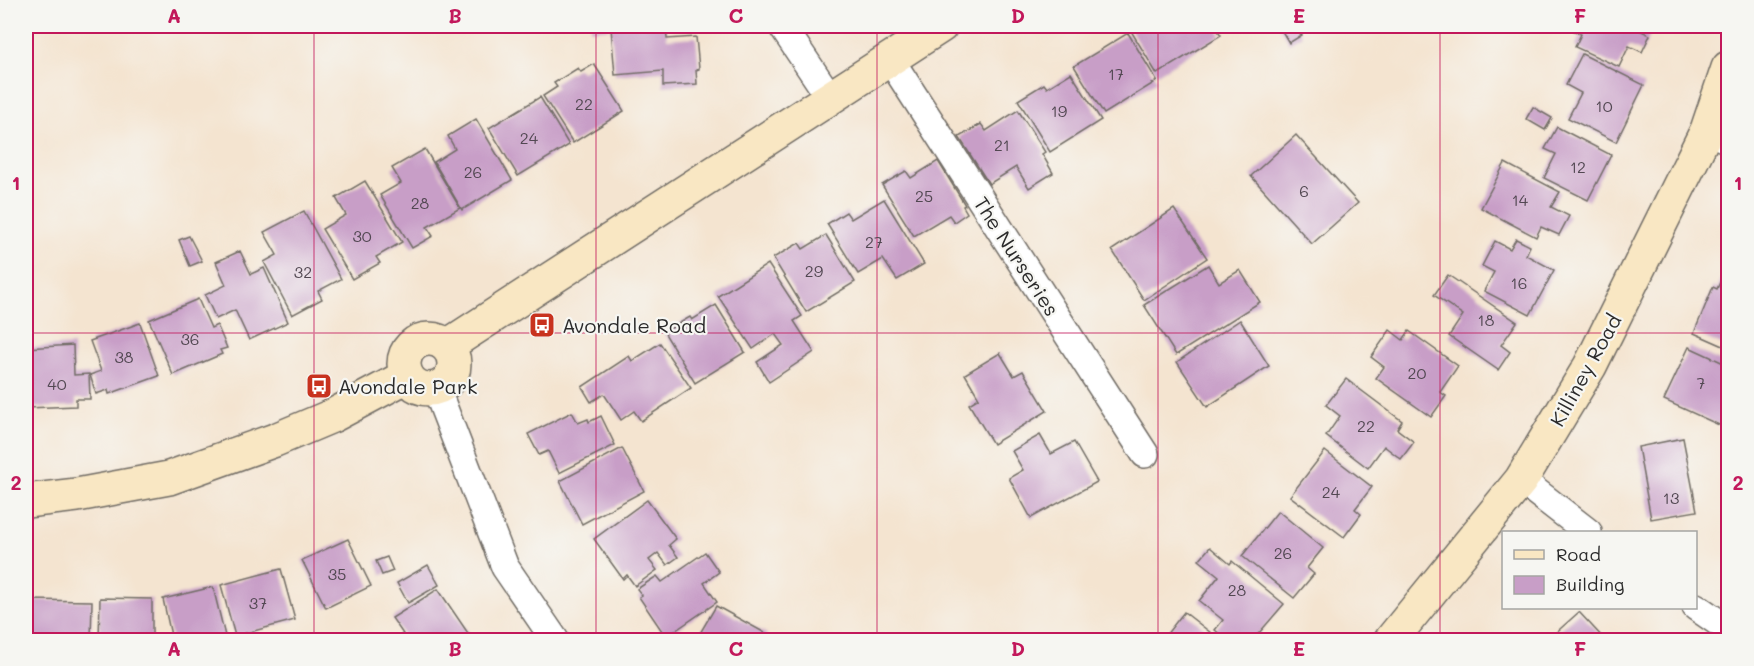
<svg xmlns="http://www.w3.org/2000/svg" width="1754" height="666" viewBox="0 0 1754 666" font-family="Mali,sans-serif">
  <rect width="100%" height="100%" fill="#f6f6f2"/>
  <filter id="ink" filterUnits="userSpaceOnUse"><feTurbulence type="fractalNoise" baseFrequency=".0167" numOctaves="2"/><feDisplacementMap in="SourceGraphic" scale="12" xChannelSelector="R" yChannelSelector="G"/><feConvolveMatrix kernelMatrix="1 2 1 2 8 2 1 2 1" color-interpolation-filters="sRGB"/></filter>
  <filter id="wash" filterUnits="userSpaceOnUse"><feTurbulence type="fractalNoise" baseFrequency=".008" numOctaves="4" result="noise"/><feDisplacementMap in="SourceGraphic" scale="24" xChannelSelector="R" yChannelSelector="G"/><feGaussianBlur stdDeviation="1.35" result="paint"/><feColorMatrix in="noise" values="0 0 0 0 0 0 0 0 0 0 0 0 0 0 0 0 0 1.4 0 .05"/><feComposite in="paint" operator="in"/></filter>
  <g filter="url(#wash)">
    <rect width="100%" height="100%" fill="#f4e4d0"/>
    <g id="blocks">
      <g fill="#c89ec7">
        <path d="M590 26H666L667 39 696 37 699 69 696 70 697 84 663 86V71L615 75 611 28 591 30Z"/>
        <path d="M1128 26H1215L1221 35 1157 74Z"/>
        <path d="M1279 26H1296L1302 35 1289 43Z"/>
        <path d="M1569 26H1631L1650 35 1642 52 1629 46 1619 67 1575 47 1581 34 1568 28Z"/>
        <path d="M1128 33 1157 81 1104 114 1074 66Z"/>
        <path d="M1582 54 1644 85 1616 142 1568 118 1581 93 1566 85Z"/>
        <path d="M594 64 624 111 573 143 543 96 557 87 554 83 578 68 581 72Z"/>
        <path d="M1071 73 1101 120 1050 152 1018 100 1044 84 1047 88Z"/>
        <path d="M540 97 569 145 518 176 489 128Z"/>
        <path d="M1533 107 1552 118 1545 130 1526 119Z"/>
        <path d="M1018 110 1045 152 1042 154 1053 173 1029 188 1016 167 989 184 959 137 981 124 986 131Z"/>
        <path d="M476 119 512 180 462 210 434 162 455 149 448 136Z"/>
        <path d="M1557 127 1611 155 1588 200 1544 178 1556 154 1545 149Z"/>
        <path d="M1296 135 1358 203 1312 244 1251 176Z"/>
        <path d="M425 149 460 208 427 227 433 236 412 248 380 195 401 183 392 168Z"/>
        <path d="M938 161 965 205 963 206 967 213 954 222 949 215 914 236 882 185 906 171 911 178Z"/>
        <path d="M1505 163 1560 192 1551 207 1569 216 1559 235 1541 227 1536 237 1481 208Z"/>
        <path d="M365 181 402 242 376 257 380 263 352 279 322 229 346 215 336 198Z"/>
        <path d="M884 199 924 264 897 280 883 259 858 274 827 224 846 212 851 219Z"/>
        <path d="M1174 209 1207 258 1144 300 1112 250Z"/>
        <path d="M304 211 341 279 318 291 322 299 292 315 264 262 277 255 264 232Z"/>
        <path d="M826 235 855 282 806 312 773 258 799 243 803 249Z"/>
        <path d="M189 236 202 261 190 266 179 240Z"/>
        <path d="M1516 239 1530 246 1526 255 1554 270 1530 315 1484 291 1494 272 1482 266 1495 241 1510 249Z"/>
        <path d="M240 251 251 274 264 268 288 322 249 340 235 310 216 319 205 295 226 285 216 262Z"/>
        <path d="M768 264 802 316 794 321 814 352 769 382 757 362 783 345 775 334 753 349 718 296Z"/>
        <path d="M1208 265 1219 283 1240 270 1260 302 1176 355 1144 305Z"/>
        <path d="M1725 271 1728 273V348L1694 333 1713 287 1717 289Z"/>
        <path d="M1448 275 1517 322 1501 345 1510 352 1498 370 1449 336 1463 315 1434 295Z"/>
        <path d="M198 299 211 328 217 325 227 348 220 350 222 354 173 375 149 320Z"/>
        <path d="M716 305 745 352 695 383 664 332 690 317 692 320Z"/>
        <path d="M1240 320 1269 366 1207 407 1177 362Z"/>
        <path d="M140 323 159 376 109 394 108 390 96 394 90 375 101 371 90 341Z"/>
        <path d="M1390 330 1403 340 1409 331 1458 366 1440 392 1446 396 1431 417 1376 378 1384 367 1371 357Z"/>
        <path d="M660 343 691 388 641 421 634 411 621 420 604 394 591 402 582 387 629 356 632 361Z"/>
        <path d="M73 345 74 375 89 374 90 399H76V406L27 408 26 348Z"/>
        <path d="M1689 347 1728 365V429L1664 400Z"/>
        <path d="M1000 353 1014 376 1023 371 1047 411 993 444 969 404 979 398 965 374Z"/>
        <path d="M1346 379 1402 421 1397 429 1414 442 1401 459 1384 446 1368 468 1326 436 1340 416 1326 405Z"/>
        <path d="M572 412 578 423 588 419 589 422 601 416 615 445 559 473 548 451 539 455 528 434Z"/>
        <path d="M1040 435 1051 454 1074 442 1097 482 1031 518 1009 478 1023 470 1012 451Z"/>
        <path d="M1683 438 1697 511 1651 519 1638 447Z"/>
        <path d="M622 448 644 491 582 524 560 481Z"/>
        <path d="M1325 451 1372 487 1355 509 1361 514 1344 537 1290 496Z"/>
        <path d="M647 500 676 539 669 545 678 557 667 565 658 553 649 560 657 570 635 586 627 575 623 579 594 539Z"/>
        <path d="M1278 511 1323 548 1307 568 1314 574 1294 598 1242 556Z"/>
        <path d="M348 539 371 586 326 608 302 560Z"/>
        <path d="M1210 547 1230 564 1232 561 1284 604 1253 640 1245 639 1244 640H1227L1215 630 1223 620 1199 601 1219 576 1199 560Z"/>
        <path d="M705 552 719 572 704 583 717 602 666 637 639 597 642 595 637 589 657 576 662 582Z"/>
        <path d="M387 557 393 571 382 575 376 561Z"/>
        <path d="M428 565 439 585 408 603 397 583Z"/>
        <path d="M281 569 295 620 235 636 221 585Z"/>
        <path d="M213 587 226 640H172L163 599Z"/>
        <path d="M438 589 472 639 393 640 403 634 392 618Z"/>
        <path d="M100 598 152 599V640H99Z"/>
        <path d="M26 600 92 601 91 640H26Z"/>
        <path d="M716 606 767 634 763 640H696Z"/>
        <path d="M1184 612 1220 640H1162Z"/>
        <path d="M1579 612 1605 640H1547L1551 637Z"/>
      </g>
    </g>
  </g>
  <g filter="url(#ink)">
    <use href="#blocks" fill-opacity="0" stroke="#716c65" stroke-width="1.5"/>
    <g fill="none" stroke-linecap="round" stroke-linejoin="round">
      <g stroke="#716c65" stroke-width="30">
        <g id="street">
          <path d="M782 26 829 96"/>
          <path d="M890 59 1145 454"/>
          <path d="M1707 130 1728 140"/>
          <path d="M436 388 505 567 555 640"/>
          <path d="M1521 480 1588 532"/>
          <path d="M1696 607 1728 629"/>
        </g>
      </g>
      <g stroke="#716c65" stroke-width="36">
        <g id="secondary">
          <circle cx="429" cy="364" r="25"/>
          <path d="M447 346 941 26"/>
          <path d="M26 501 77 495 169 478 275 440 332 416 407 376"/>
          <path d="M1391 640 1521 480 1590 366 1707 130 1728 68"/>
        </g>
      </g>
      <use href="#street" stroke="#fff" stroke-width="27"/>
      <use href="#secondary" stroke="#f9e7c3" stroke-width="33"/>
    </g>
  </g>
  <path fill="none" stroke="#c2185b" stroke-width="1.5" stroke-opacity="0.55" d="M314 26V640M596 26V640M877 26V640M1158 26V640M1440 26V640M26 333H1728"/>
  <defs>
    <g id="bus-square" transform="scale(1.35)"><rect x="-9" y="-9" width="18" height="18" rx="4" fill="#c8321e" stroke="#f6f6f2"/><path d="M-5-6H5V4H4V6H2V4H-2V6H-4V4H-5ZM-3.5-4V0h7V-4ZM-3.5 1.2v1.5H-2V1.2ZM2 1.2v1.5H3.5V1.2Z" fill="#fff"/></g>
  </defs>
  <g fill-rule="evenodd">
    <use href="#bus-square" x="542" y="325"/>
    <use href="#bus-square" x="319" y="386"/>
  </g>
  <g text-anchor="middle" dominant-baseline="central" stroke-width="4.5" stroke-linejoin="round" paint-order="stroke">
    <g font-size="16" fill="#524852">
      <text x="1116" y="73">17</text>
      <text x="584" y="103">22</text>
      <text x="1604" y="105">10</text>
      <text x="1059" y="110">19</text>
      <text x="529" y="137">24</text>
      <text x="1002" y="144">21</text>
      <text x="1578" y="166">12</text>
      <text x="473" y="171">26</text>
      <text x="1304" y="190">6</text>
      <text x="924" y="195">25</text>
      <text x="1520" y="199">14</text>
      <text x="420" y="202">28</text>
      <text x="362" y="235">30</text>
      <text x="874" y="241">27</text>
      <text x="814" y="270">29</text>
      <text x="303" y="271">32</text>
      <text x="1519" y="282">16</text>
      <text x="1486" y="319">18</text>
      <text x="190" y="338">36</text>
      <text x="124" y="356">38</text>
      <text x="1417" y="372">20</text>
      <text x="1701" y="382">7</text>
      <text x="57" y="383">40</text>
      <text x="1366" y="425">22</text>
      <text x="1331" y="491">24</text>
      <text x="1671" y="497">13</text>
      <text x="1283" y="552">26</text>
      <text x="337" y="573">35</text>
      <text x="1237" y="589">28</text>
      <text x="258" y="602">37</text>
    </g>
    <g font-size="20" fill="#2b2b2b" stroke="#f6f6f2">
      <text transform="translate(1017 256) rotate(57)">The Nurseries</text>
      <text transform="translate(1585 370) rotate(-61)">Killiney Road</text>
    </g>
    <g font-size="20" fill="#2b2b2b" stroke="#f6f6f2" text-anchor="start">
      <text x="562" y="325">Avondale Road</text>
      <text x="338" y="386">Avondale Park</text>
    </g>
  </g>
  <rect width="1754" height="666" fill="none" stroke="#f6f6f2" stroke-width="66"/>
  <rect x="1502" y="531" width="195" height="78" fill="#f6f6f2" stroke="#a5a5a2" stroke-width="1.5"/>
  <rect x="1514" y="550" width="30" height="9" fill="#f9e7c3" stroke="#a5a5a2" stroke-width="1.5"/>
  <text x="1556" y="561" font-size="18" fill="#2b2b2b">Road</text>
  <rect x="1514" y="576" width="30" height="18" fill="#c89ec7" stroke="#a5a5a2" stroke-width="1.5"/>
  <text x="1556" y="591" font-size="18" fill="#2b2b2b">Building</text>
  <rect x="33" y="33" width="1688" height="600" fill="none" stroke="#c2185b" stroke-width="2"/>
  <g font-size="20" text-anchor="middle" font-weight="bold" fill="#c2185b">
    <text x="174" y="23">A</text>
    <text x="455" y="23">B</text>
    <text x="736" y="23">C</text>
    <text x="1018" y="23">D</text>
    <text x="1299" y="23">E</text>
    <text x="1580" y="23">F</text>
    <text x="16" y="190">1</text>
    <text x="1738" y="190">1</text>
    <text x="16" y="490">2</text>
    <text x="1738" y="490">2</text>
    <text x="174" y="656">A</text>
    <text x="455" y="656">B</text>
    <text x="736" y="656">C</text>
    <text x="1018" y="656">D</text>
    <text x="1299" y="656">E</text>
    <text x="1580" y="656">F</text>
  </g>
</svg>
